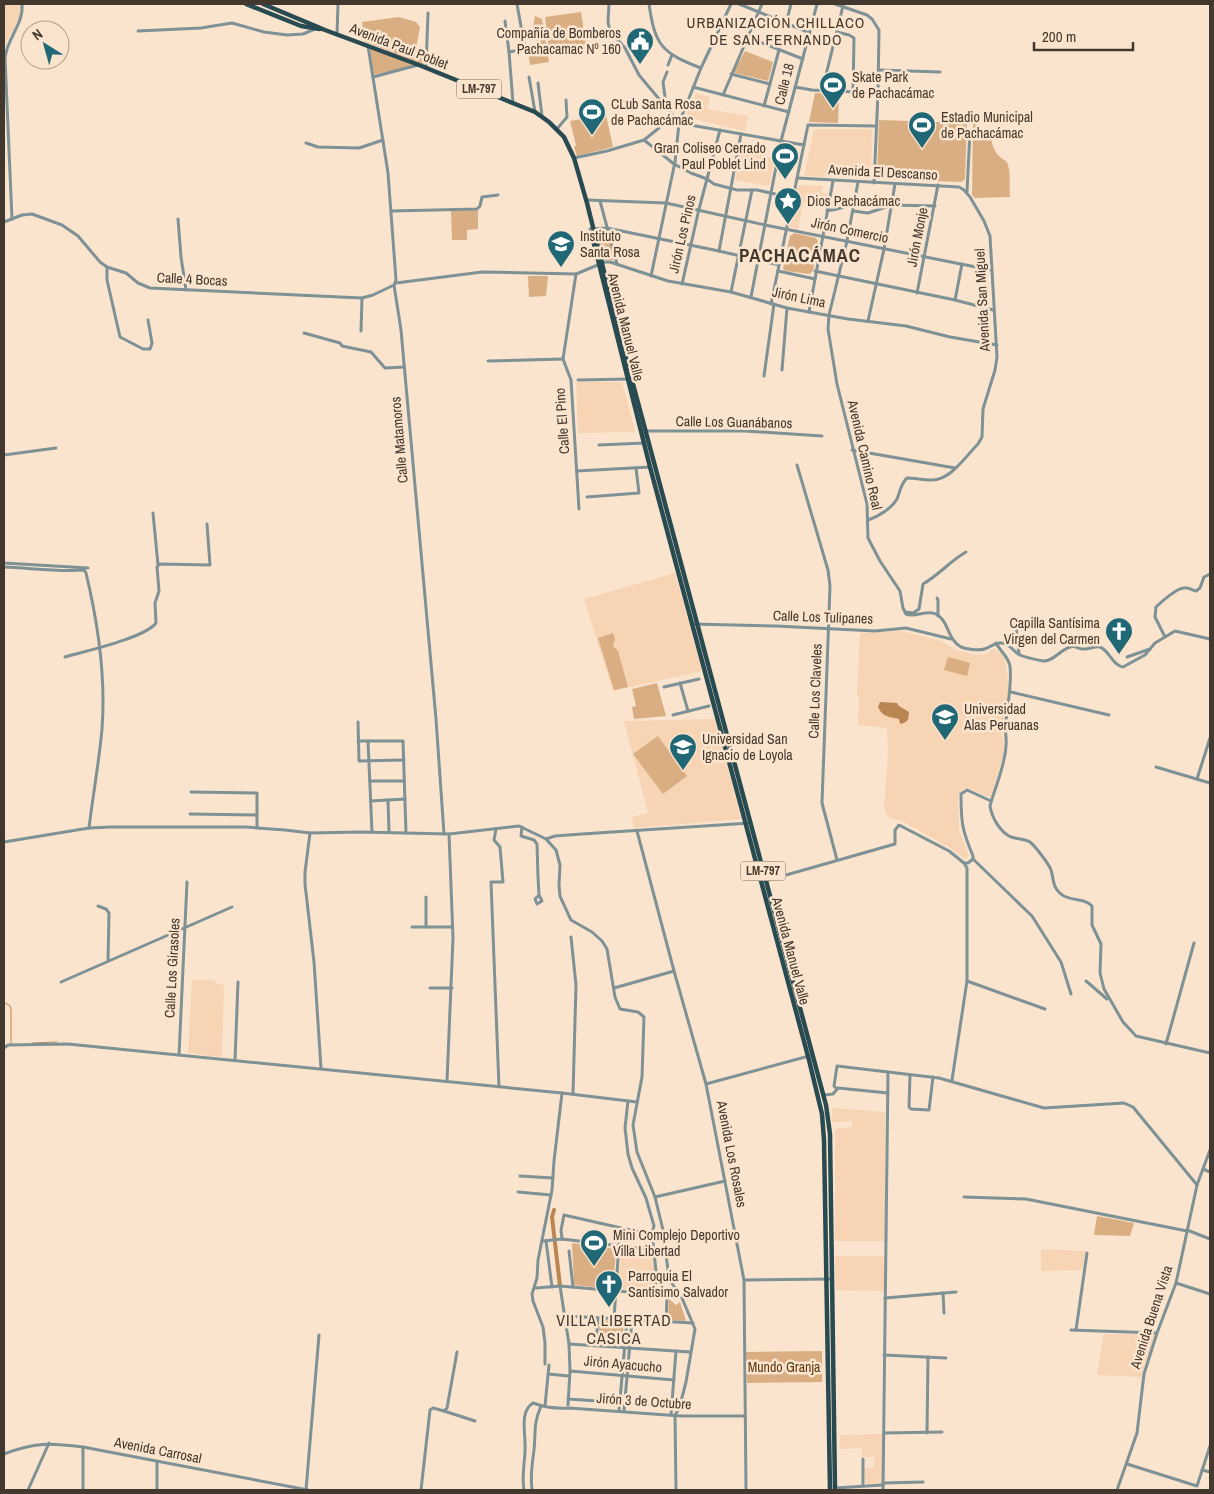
<svg xmlns="http://www.w3.org/2000/svg" width="1214" height="1494" viewBox="0 0 1214 1494" font-family="'Archivo Narrow',sans-serif">
  <rect width="100%" height="100%" fill="#fbe4ce"/>
  <g fill="#f7d4b3">
    <path d="M4 4H20L21 12 20 18 7 41 4 51Z"/>
    <path d="M696 93 710 97 707 109 748 116 745 131 686 117Z"/>
    <path d="M814 129H870L872 131 871 178 804 176Z"/>
    <path d="M740 151 775 158 769 186 735 180Z"/>
    <path d="M798 185 823 186 822 193 829 194 827 208 803 203 798 229 789 226Z"/>
    <path d="M576 382H622L635 432 578 433Z"/>
    <path d="M675 573 702 671 613 691 584 599Z"/>
    <path d="M902 631 941 641 959 651 979 655 987 654 992 649H995L1003 655 1005 660 1009 686 1002 735 1005 748 992 794 990 797 967 788 963 789 958 796 959 830 969 856 965 859 952 849 902 821 888 817 886 814 884 808 888 755 887 728 858 725 859 696H857L860 633Z"/>
    <path d="M715 719 741 819 634 828 632 817 648 813 624 721Z"/>
    <path d="M192 980H212L218 984 224 985 222 1057 188 1053Z"/>
    <path d="M832 1108 885 1112V1241H835V1129L852 1127V1121L832 1122Z"/>
    <path d="M623 1249 652 1254 655 1268 652 1292 620 1289 618 1287 621 1251Z"/>
    <path d="M1041 1249 1086 1251 1082 1270 1041 1271Z"/>
    <path d="M835 1256H884V1291L836 1290Z"/>
    <path d="M1104 1334 1155 1335 1141 1377 1097 1375Z"/>
    <path d="M882 1434V1483L867 1484 865 1482V1468L874 1467V1457H862V1448L840 1449V1435Z"/>
  </g>
  <g fill="#daae83">
    <path d="M581 12 586 44 549 50 545 17Z"/>
    <path d="M535 16 542 19 549 62 530 65 528 51 537 49 533 27Z"/>
    <path d="M399 17 416 22 420 27 416 49 424 54V65L364 41 362 22Z"/>
    <path d="M370 47 413 65V66L373 75Z"/>
    <path d="M745 51 773 62 768 81 735 73 734 71Z"/>
    <path d="M815 93 839 94 838 123 809 122Z"/>
    <path d="M606 115 613 147 577 156 574 147 576 145 570 121Z"/>
    <path d="M879 120 967 123 965 179 961 182 880 179 877 175Z"/>
    <path d="M973 121 981 131H991C991 140 992 150 1000 157 1003 160 1007 160 1008 165 1011 174 1009 188 1010 197L975 198 972 195Z"/>
    <path d="M478 210V229L467 230V240H452L451 211Z"/>
    <path d="M606 229 608 230 616 261 612 260H603L596 233 599 230Z"/>
    <path d="M794 233 816 238 818 241 813 271 809 274 786 271 783 269 790 236Z"/>
    <path d="M528 276H548L546 296 529 297Z"/>
    <path d="M613 633 615 639 613 646 618 651 628 687 614 690 598 638Z"/>
    <path d="M948 657 970 663 967 676 944 670Z"/>
    <path d="M657 683 666 716 634 719 632 707 636 706 632 689Z"/>
    <path d="M658 736 687 776 663 794 633 754Z"/>
    <path d="M1097 1216 1134 1223 1130 1236 1094 1235Z"/>
    <path d="M572 1243 616 1249 613 1289 574 1285Z"/>
    <path d="M669 1299 676 1305 680 1302 686 1321 668 1320Z"/>
    <path d="M600 1320 624 1321 622 1345 598 1343Z"/>
    <path d="M822 1351V1382L747 1383 746 1352Z"/>
  </g>
  <path fill="#b98652" d="M880 702 897 703 899 706 909 712 908 720 904 723 900 724 899 719C890 717 882 717 878 707Z"/>
  <g fill="none" stroke-linecap="round" stroke-linejoin="round">
    <g stroke="#b98652" stroke-width="1">
      <path d="M4 1002 10 1006 11 1009V1043"/>
      <path d="M32 1043 57 1042"/>
    </g>
    <path stroke="#b98652" stroke-width="4" d="M554 1210 552 1217 560 1286"/>
    <g stroke="#7e9195" stroke-width="3">
      <path d="M609 4 608 22 610 31 625 48 639 75 679 123"/>
      <path d="M649 4C655 46 662 53 701 68"/>
      <path d="M739 4 810 33"/>
      <path d="M835 4 867 15 872 19 879 30 878 93 874 183"/>
      <path d="M505 21 509 52"/>
      <path d="M786 24 791 4"/>
      <path d="M138 31 201 28 232 23 264 32 287 35 303 34 315 29"/>
      <path d="M837 32 849 35 854 38 853 92"/>
      <path d="M337 34 338 4"/>
      <path d="M747 37 803 59"/>
      <path d="M368 46 388 173 396 280 394 285 401 330 436 719 444 834"/>
      <path d="M668 65 672 55"/>
      <path d="M426 68 428 13"/>
      <path d="M879 70 940 72"/>
      <path d="M731 74 770 84"/>
      <path d="M373 77 418 65"/>
      <path d="M529 77 535 112"/>
      <path d="M538 83 542 116"/>
      <path d="M693 87 789 112"/>
      <path d="M795 87 812 90 878 93"/>
      <path d="M822 91 843 6"/>
      <path d="M723 95 762 4"/>
      <path d="M513 103 509 52 525 49 517 4"/>
      <path d="M661 103 665 97 663 82 667 72"/>
      <path d="M764 106 779 50"/>
      <path d="M679 123 804 145"/>
      <path d="M557 129 567 117 566 100"/>
      <path d="M644 140 674 164 691 173 707 179 714 184 737 190H757L793 198"/>
      <path d="M306 143 318 147 359 148 383 140"/>
      <path d="M574 158 607 151 644 140 659 128"/>
      <path d="M798 178 959 187 964 190 970 197 984 221 990 236 997 357 995 370 983 409 982 437 978 444C965 457 950 481 931 480 923 480 915 478 907 478 901 483 900 492 897 499 892 508 878 517 868 520"/>
      <path d="M858 182 847 241 829 315 828 329 837 384 867 504 868 538 880 561 900 591 903 608 906 614C916 618 927 609 936 614 949 621 947 639 961 647 966 649 979 651 984 649 990 648 994 642 1002 643 1011 644 1013 652 1020 655 1024 657 1038 660 1043 661 1053 662 1060 650 1070 647 1076 645 1079 650 1085 649 1089 649 1095 646 1100 647 1110 651 1112 665 1123 667L1145 655 1155 643 1175 631 1210 639"/>
      <path d="M967 192 970 131"/>
      <path d="M586 200 666 203 765 225 991 270"/>
      <path d="M600 201 617 264"/>
      <path d="M827 210C839 212 843 204 854 206"/>
      <path d="M392 211 477 209 480 206 482 197 498 195"/>
      <path d="M853 211 868 213 892 205 935 206"/>
      <path d="M12 219 5 58C7 38 24 24 22 4"/>
      <path d="M178 219 181 257 186 290"/>
      <path d="M4 222 22 215 32 214 62 225 78 236 100 262 107 267 126 273 138 283 150 288 362 298 373 295 394 285"/>
      <path d="M590 229 607 228 719 251 779 265"/>
      <path d="M719 251 741 134"/>
      <path d="M107 267V280L120 337 143 349H150L152 343 148 320"/>
      <path d="M778 271 815 279"/>
      <path d="M815 271 955 300 993 310"/>
      <path d="M576 274 563 359 571 380 579 509"/>
      <path d="M651 276 675 162 679 123 701 68 731 4"/>
      <path d="M396 283 482 272 576 274 605 262H610L668 281 731 292 787 308 848 319 906 326 950 337 997 345"/>
      <path d="M682 284 699 209 720 130"/>
      <path d="M731 292 752 190"/>
      <path d="M917 293 938 185"/>
      <path d="M751 297 781 141 817 4"/>
      <path d="M955 300 962 264"/>
      <path d="M771 304 808 125 876 126"/>
      <path d="M809 312 833 181"/>
      <path d="M868 321 884 249 895 184"/>
      <path d="M361 331 362 298"/>
      <path d="M304 333 340 343 342 346 371 352 385 368 404 367"/>
      <path d="M488 361 563 359"/>
      <path d="M782 370 787 308"/>
      <path d="M764 376 774 304"/>
      <path d="M578 380 630 379"/>
      <path d="M646 431H745L822 436"/>
      <path d="M599 445 644 443"/>
      <path d="M852 450 955 468"/>
      <path d="M4 455 56 448"/>
      <path d="M797 465 828 570 830 586 822 803 837 860"/>
      <path d="M577 471 650 467"/>
      <path d="M587 497 639 493 636 468"/>
      <path d="M153 513 158 565"/>
      <path d="M4 563 88 568"/>
      <path d="M4 567C31 568 57 572 84 570L86 573C98 623 106 677 102 729 99 762 93 795 89 828"/>
      <path d="M937 598 938 600V616"/>
      <path d="M905 612 913 613 919 609 923 584C939 575 950 561 966 552"/>
      <path d="M692 624 776 626 875 631 906 628 951 639"/>
      <path d="M1011 624 1016 627 1019 654"/>
      <path d="M1165 637 1155 617 1156 607C1161 602 1177 588 1184 588 1188 587 1192 590 1196 591L1200 588 1204 577 1210 574"/>
      <path d="M996 643C1000 651 1008 656 1010 666 1012 684 1008 702 1006 720 1004 729 1007 737 1006 746 1005 766 995 787 990 806 992 818 1000 832 1011 837 1017 839 1025 839 1030 842 1035 846 1049 864 1051 870 1054 879 1052 887 1061 894 1070 902 1084 897 1092 906V925L1101 944 1100 973 1104 989 1123 1022 1136 1036 1210 1053"/>
      <path d="M65 657C85 651 145 638 156 623L155 603 159 591 157 567 160 564 210 565 207 524"/>
      <path d="M1127 657 1150 649"/>
      <path d="M680 683 688 711"/>
      <path d="M664 687 699 679"/>
      <path d="M1011 692 1109 715"/>
      <path d="M673 715 709 706"/>
      <path d="M358 722 359 761 404 760"/>
      <path d="M358 741H403L406 833"/>
      <path d="M368 741 372 832"/>
      <path d="M1156 767 1210 783"/>
      <path d="M1197 779 1210 738"/>
      <path d="M370 781H404"/>
      <path d="M191 792 257 793V827"/>
      <path d="M388 800 389 832"/>
      <path d="M371 801 405 799"/>
      <path d="M190 814 257 815"/>
      <path d="M522 827 521 836 534 840 537 844 538 877 539 895 542 901 537 904 535 899 539 895"/>
      <path d="M496 829 494 840 500 847 503 882H491L499 1087"/>
      <path d="M637 831 674 971 706 1084 744 1280 746 1490"/>
      <path d="M310 833 305 872V884L314 962 321 1068"/>
      <path d="M546 839 555 836 582 834 750 823"/>
      <path d="M4 842 89 828 111 827H245L285 830 310 833 360 832 449 834 519 826 546 839 556 850 560 865 559 885 560 896 571 920 592 932 602 941 607 949 615 997 620 1009 638 1012 644 1017 642 1077 633 1125 637 1152 655 1197 663 1230 669 1279 682 1298 695 1329 686 1382 679 1409 675 1415 676 1490"/>
      <path d="M973 859 1032 916 1061 962 1071 994"/>
      <path d="M765 881 895 844V830L899 825 949 851 964 863H968L973 859V856C962 830 961 822 961 794L967 790 991 801"/>
      <path d="M426 897V927"/>
      <path d="M98 906 106 909 109 913 108 961"/>
      <path d="M412 927H452"/>
      <path d="M571 937 576 985 573 1094"/>
      <path d="M967 981 1045 1009"/>
      <path d="M1086 981 1107 999"/>
      <path d="M61 982 232 907"/>
      <path d="M430 988H452"/>
      <path d="M614 988 674 971"/>
      <path d="M1166 1044 1194 943"/>
      <path d="M4 1048 8 1045 68 1044 562 1093 637 1102"/>
      <path d="M179 1055 187 882"/>
      <path d="M235 1060 238 982"/>
      <path d="M910 1075 909 1107 911 1109 929 1110 933 1077"/>
      <path d="M952 1080 967 981V868L964 863"/>
      <path d="M447 1081 453 938 449 834"/>
      <path d="M706 1084 809 1056"/>
      <path d="M836 1088 834 1086 837 1066 939 1078 1044 1108 1124 1103 1133 1107 1197 1185"/>
      <path d="M824 1095 833 1094 838 1088 888 1093"/>
      <path d="M628 1101 625 1128 628 1154 632 1168 646 1198 654 1226 652 1233 656 1271 655 1294"/>
      <path d="M1203 1169 1210 1172"/>
      <path d="M520 1176 553 1178"/>
      <path d="M518 1192 551 1195"/>
      <path d="M655 1197 725 1181"/>
      <path d="M964 1197 1026 1199 1187 1231"/>
      <path d="M1187 1230 1210 1239"/>
      <path d="M562 1239 561 1230 564 1215 652 1235"/>
      <path d="M543 1241 562 1239 654 1250"/>
      <path d="M546 1241 552 1287"/>
      <path d="M569 1251 573 1287"/>
      <path d="M744 1280 832 1279"/>
      <path d="M1176 1283 1210 1294"/>
      <path d="M560 1286 569 1344 570 1371 568 1405"/>
      <path d="M536 1288 560 1286 664 1295 667 1298 666 1322"/>
      <path d="M943 1293 944 1313"/>
      <path d="M885 1298 956 1292"/>
      <path d="M565 1316 693 1323"/>
      <path d="M614 1319 620 1228"/>
      <path d="M1071 1330 1157 1333"/>
      <path d="M1076 1330 1087 1253"/>
      <path d="M569 1344 690 1352"/>
      <path d="M596 1345 598 1318"/>
      <path d="M884 1355 946 1358"/>
      <path d="M545 1364V1343L543 1327 533 1301 532 1294 537 1278 538 1260 552 1190 554 1161 562 1093"/>
      <path d="M570 1371 674 1380"/>
      <path d="M548 1374 569 1376"/>
      <path d="M568 1399 672 1406"/>
      <path d="M545 1406 549 1365"/>
      <path d="M444 1411 475 1421"/>
      <path d="M619 1411 627 1320"/>
      <path d="M624 1411 632 1320"/>
      <path d="M671 1415 676 1351"/>
      <path d="M884 1433 942 1432"/>
      <path d="M927 1433 928 1357"/>
      <path d="M83 1447V1490"/>
      <path d="M4 1454C35 1442 50 1443 83 1447L308 1490"/>
      <path d="M863 1459V1486"/>
      <path d="M157 1462V1490"/>
      <path d="M1127 1464 1197 1486 1210 1446"/>
      <path d="M1202 1470 1210 1472"/>
      <path d="M883 1483 923 1482"/>
      <path d="M835 1488 883 1485"/>
      <path d="M28 1490 49 1443"/>
      <path d="M306 1490 319 1335"/>
      <path d="M421 1490 430 1410 433 1408 444 1411 447 1408 457 1352"/>
      <path d="M524 1490C521 1474 526 1459 525 1443 525 1431 520 1411 533 1403 544 1407 557 1409 569 1408L681 1416H745"/>
      <path d="M532 1490C530 1476 532 1463 534 1450 536 1431 533 1425 541 1406"/>
      <path d="M883 1490 888 1072"/>
      <path d="M1117 1490 1137 1433 1144 1374 1157 1333 1176 1283 1197 1185 1210 1150"/>
    </g>
    <g stroke="#284a51" stroke-width="4.5">
      <path d="M246 4 301 26 320 29"/>
      <path d="M263 4 325 30 419 65 535 112 549 122 564 137 574 158 587 203 618 328 826 1105 830 1134 835 1490"/>
      <path d="M592 236 650 467 809 1060 822 1114 824 1140 830 1490"/>
    </g>
  </g>
  <defs>
    <g id="civic-pin" transform="scale(1.4375)"><path d="M0 17L-7.5 6A9.5 9.5 0 1 1 7.5 6Z" fill="#216876" stroke="#fbe4ce"/><path d="M-.6-6.5H3V-4.5H.6V-3L4-1V1h2V6H-6V1h2V-1L-.6-3ZM-1.2 2.5V6h2.4V2.5Z" fill="#fff"/></g>
    <g id="stadium-pin" transform="scale(1.4375)"><path d="M0 17L-7.5 6A9.5 9.5 0 1 1 7.5 6Z" fill="#216876" stroke="#fbe4ce"/><path d="M0-5a6.5 5 0 1 0 0 10a6.5 5 0 1 0 0-10ZM-3.5-1.8h7v3.6h-7Z" fill="#fff"/></g>
    <g id="sight-pin" transform="scale(1.4375)"><path d="M0 17L-7.5 6A9.5 9.5 0 1 1 7.5 6Z" fill="#216876" stroke="#fbe4ce"/><path d="M0-6L1.8-2.2L6-1.7L2.9 1.2L3.7 5.4L0 3.3L-3.7 5.4L-2.9 1.2L-6-1.7L-1.8-2.2Z" fill="#fff"/></g>
    <g id="university-pin" transform="scale(1.4375)"><path d="M0 17L-7.5 6A9.5 9.5 0 1 1 7.5 6Z" fill="#216876" stroke="#fbe4ce"/><path d="M0-5L7-2L0 1L-7-2ZM-4 1L0 2.5L4 1V4Q0 6-4 4Z" fill="#fff"/></g>
    <g id="church-pin" transform="scale(1.4375)"><path d="M0 17L-7.5 6A9.5 9.5 0 1 1 7.5 6Z" fill="#216876" stroke="#fbe4ce"/><path d="M-1.2-6h2.4v3.5h3.3v2.4h-3.3V6h-2.4V-.1h-3.3v-2.4h3.3Z" fill="#fff"/></g>
  </defs>
  <g fill-rule="evenodd">
    <use href="#civic-pin" x="640" y="41"/>
    <use href="#stadium-pin" x="833" y="85"/>
    <use href="#stadium-pin" x="592" y="112"/>
    <use href="#stadium-pin" x="922" y="125"/>
    <use href="#stadium-pin" x="785" y="156"/>
    <use href="#sight-pin" x="788" y="201"/>
    <use href="#university-pin" x="561" y="244"/>
    <use href="#church-pin" x="1119" y="631"/>
    <use href="#university-pin" x="945" y="717"/>
    <use href="#university-pin" x="683" y="747"/>
    <use href="#stadium-pin" x="594" y="1243"/>
    <use href="#church-pin" x="609" y="1284"/>
  </g>
  <g text-anchor="middle" dominant-baseline="central" stroke-width="5" stroke-linejoin="round" paint-order="stroke">
    <g fill="#fbe4ce" stroke="#7a6c5d" stroke-width="1">
      <rect x="456.5" y="79.5" width="45" height="19" rx="4"/>
      <rect x="740.5" y="861.5" width="45" height="19" rx="4"/>
    </g>
    <g font-size="12" font-weight="bold" fill="#43382d">
      <text x="479" y="89">LM-797</text>
      <text x="763" y="871">LM-797</text>
    </g>
    <g font-size="14" fill="#43382d" stroke="#fbe4ce" text-anchor="start">
      <text x="621" y="33" text-anchor="end">Compañía de Bomberos<tspan x="621" dy="16">Pachacamac Nº 160</tspan></text>
      <text x="852" y="77">Skate Park<tspan x="852" dy="16">de Pachacámac</tspan></text>
      <text x="611" y="104">CLub Santa Rosa<tspan x="611" dy="16">de Pachacámac</tspan></text>
      <text x="941" y="117">Estadio Municipal<tspan x="941" dy="16">de Pachacámac</tspan></text>
      <text x="766" y="148" text-anchor="end">Gran Coliseo Cerrado<tspan x="766" dy="16">Paul Poblet Lind</tspan></text>
      <text x="807" y="201">Dios Pachacámac</text>
      <text x="580" y="236">Instituto<tspan x="580" dy="16">Santa Rosa</tspan></text>
      <text x="1100" y="623" text-anchor="end">Capilla Santísima<tspan x="1100" dy="16">Virgen del Carmen</tspan></text>
      <text x="964" y="709">Universidad<tspan x="964" dy="16">Alas Peruanas</tspan></text>
      <text x="702" y="739">Universidad San<tspan x="702" dy="16">Ignacio de Loyola</tspan></text>
      <text x="613" y="1235">Mini Complejo Deportivo<tspan x="613" dy="16">Villa Libertad</tspan></text>
      <text x="628" y="1276">Parroquia El<tspan x="628" dy="16">Santísimo Salvador</tspan></text>
    </g>
    <g font-size="14" fill="#43382d" stroke="#fbe4ce">
      <text transform="translate(399 46) rotate(21)">Avenida Paul Poblet</text>
      <text transform="translate(784 84) rotate(-76)">Calle 18</text>
      <text transform="translate(883 172) rotate(3)">Avenida El Descanso</text>
      <text transform="translate(850 230) rotate(12)">Jirón Comercio</text>
      <text transform="translate(682 234) rotate(-77)">Jirón Los Pinos</text>
      <text transform="translate(917 237) rotate(-79)">Jirón Monje</text>
      <text transform="translate(192 279) rotate(3)">Calle 4 Bocas</text>
      <text transform="translate(799 297) rotate(12)">Jirón Lima</text>
      <text transform="translate(982 300) rotate(-93)">Avenida San Miguel</text>
      <text transform="translate(626 327) rotate(76)">Avenida Manuel Valle</text>
      <text transform="translate(562 421) rotate(-94)">Calle El Pino</text>
      <text transform="translate(734 422) rotate(1)">Calle Los Guanábanos</text>
      <text transform="translate(399 440) rotate(-95)">Calle Matamoros</text>
      <text transform="translate(865 455) rotate(77)">Avenida Camino Real</text>
      <text transform="translate(823 617) rotate(2)">Calle Los Tulipanes</text>
      <text transform="translate(815 691) rotate(-88)">Calle Los Claveles</text>
      <text transform="translate(791 951) rotate(75)">Avenida Manuel Valle</text>
      <text transform="translate(172 968) rotate(-87)">Calle Los Girasoles</text>
      <text transform="translate(732 1154) rotate(79)">Avenida Los Rosales</text>
      <text transform="translate(1151 1317) rotate(-72)">Avenida Buena Vista</text>
      <text transform="translate(623 1364) rotate(5)">Jirón Ayacucho</text>
      <text transform="translate(644 1401) rotate(4)">Jirón 3 de Octubre</text>
      <text transform="translate(158 1450) rotate(11)">Avenida Carrosal</text>
    </g>
    <g font-size="14" fill="#5d3a11" stroke="#fbe4ce">
      <text x="784" y="1367">Mundo Granja</text>
    </g>
    <g font-size="15" letter-spacing="1" fill="#43382d" stroke="#fbe4ce">
      <text x="776" y="22">URBANIZACIÓN CHILLACO<tspan x="776" dy="17">DE SAN FERNANDO</tspan></text>
    </g>
    <g font-size="16" letter-spacing="1" fill="#43382d" stroke="#fbe4ce">
      <text x="614" y="1320">VILLA LIBERTAD<tspan x="614" dy="18">CASICA</tspan></text>
    </g>
    <g font-size="19" font-weight="bold" letter-spacing="1" fill="#43382d" stroke="#fbe4ce">
      <text x="800" y="255">PACHACÁMAC</text>
    </g>
  </g>
  <rect width="1214" height="1494" fill="none" stroke="#43382d" stroke-width="10"/>
  <g transform="translate(45 45) rotate(323)"><circle r="24" fill="#fbe4ce" stroke="#b19f8e"/>
  <path d="M0-4L9 19L0 12L-9 19Z" fill="#216876"/>
  <text y="-8" font-size="14" font-weight="bold" text-anchor="middle" fill="#43382d">N</text>
  </g>
  <path d="M1034 42v8h99v-8" fill="none" stroke="#43382d" stroke-width="2.5"/>
  <text x="1042" y="42" font-size="15" fill="#43382d" stroke="#fbe4ce" stroke-width="4" paint-order="stroke">200 m</text>
</svg>
